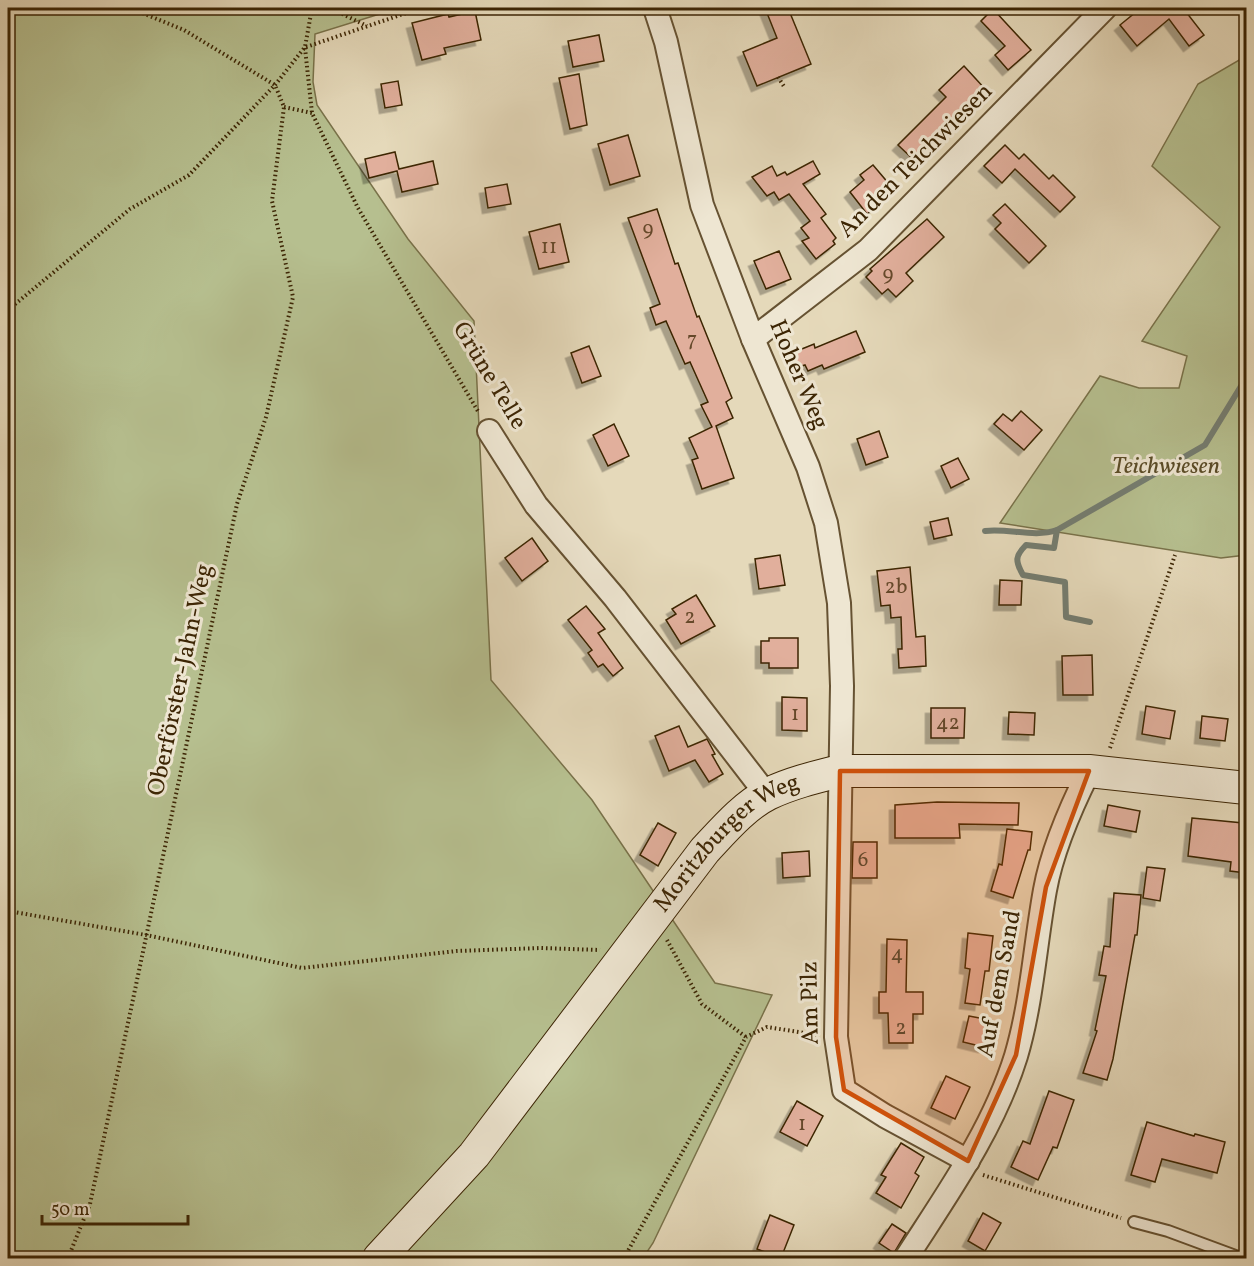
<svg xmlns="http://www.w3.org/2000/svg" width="1254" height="1266" viewBox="0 0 1254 1266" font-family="Vollkorn,serif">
  <defs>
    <filter id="shadow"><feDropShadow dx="-5.5" dy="5.5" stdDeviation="0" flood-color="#0004"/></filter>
  </defs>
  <rect width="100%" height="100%" fill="#e5d9ba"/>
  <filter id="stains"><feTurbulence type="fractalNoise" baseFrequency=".00333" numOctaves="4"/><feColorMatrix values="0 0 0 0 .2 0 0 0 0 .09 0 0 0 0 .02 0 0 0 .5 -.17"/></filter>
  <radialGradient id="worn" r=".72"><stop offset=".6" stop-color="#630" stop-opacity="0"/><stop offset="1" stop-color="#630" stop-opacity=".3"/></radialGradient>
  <g fill="#b6bf8f" stroke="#79724a" stroke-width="1.5">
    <path d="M8 8H399L315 34 313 82 317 105 408 239 474 321 491 680 592 800 715 983 772 995 653 1243 643 1258H8Z"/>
    <path d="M1246 56V555L1221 558 1000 523 1100 376 1139 388H1179L1187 356 1142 341 1220 227 1152 166 1198 84Z"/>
  </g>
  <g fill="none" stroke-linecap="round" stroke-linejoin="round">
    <g stroke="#747d71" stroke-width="6">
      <path d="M1057 530 1054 548 1026 545C1015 556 1015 561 1023 575L1065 582 1066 617 1090 622"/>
      <path d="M985 531C1009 528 1034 538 1057 530L1205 445 1246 378"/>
    </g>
  </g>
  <g fill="#e1af9c" stroke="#3c2504" stroke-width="1.5" filter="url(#shadow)">
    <path d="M765 8H788L811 64 757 86 743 52 777 38Z"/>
    <path d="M1141 8H1183L1204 35 1189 46 1169 19 1137 46 1120 25Z"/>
    <path d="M993 9 1031 50 1008 70 995 55 1005 46 981 21Z"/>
    <path d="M475 11 481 40 444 48 446 54 422 60 412 23 448 14 449 17Z"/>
    <path d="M599 35 604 61 573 67 568 41Z"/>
    <path d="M964 66 986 90 975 100 980 106 965 117 918 164 898 145 946 97 939 90Z"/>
    <path d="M579 74 587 125 570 129 559 78Z"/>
    <path d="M398 81 402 105 385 108 381 84Z"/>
    <path d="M628 135 640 176 610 185 598 144Z"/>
    <path d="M1005 145 1019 159 1024 154 1049 179 1053 175 1075 197 1060 212 1015 169 1002 183 984 166Z"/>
    <path d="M395 152 399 169 433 161 438 184 402 192 397 171 369 178 365 159Z"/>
    <path d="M813 161 820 174 803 184 826 214 821 218 836 238 833 241 835 244 816 259 802 241 809 238 801 228 810 221 789 194 779 200 774 192 767 196 752 177 772 166 777 176 785 172 787 175Z"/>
    <path d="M873 165 895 191 867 214 850 192 864 180 860 175Z"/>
    <path d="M507 184 511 204 488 208 485 188Z"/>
    <path d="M1005 204 1046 246 1029 263 995 229 1001 223 993 215Z"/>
    <path d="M657 209 675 264 678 263 697 317 699 316 732 398 726 402 733 418 716 426 734 478 702 489 692 460 698 458 689 438 712 427 701 405 708 402 690 362 685 364 666 321 656 325 650 308 660 304 628 218Z"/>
    <path d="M927 219 944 237 906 273 913 281 896 297 888 289 882 294 866 277 872 271 870 269Z"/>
    <path d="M560 224 569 262 539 269 529 232Z"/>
    <path d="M779 251 791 279 766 289 754 261Z"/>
    <path d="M856 331 865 352 824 369 822 365 808 371 805 365 798 367 792 353 814 344 815 348Z"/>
    <path d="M589 346 601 376 582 383 571 353Z"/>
    <path d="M1021 411 1042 430 1024 450 994 424 1003 414 1012 421Z"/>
    <path d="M614 424 629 456 608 466 593 435Z"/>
    <path d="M879 431 888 457 866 465 857 439Z"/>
    <path d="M958 458 969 479 951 488 941 466Z"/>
    <path d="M948 518 952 535 934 539 930 522Z"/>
    <path d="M532 538 548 561 522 581 505 558Z"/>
    <path d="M780 555 785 585 759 589 755 559Z"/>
    <path d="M910 567 916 637 925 636 926 666 899 668 898 649H902L901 617 891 618 890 605 881 606 877 571Z"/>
    <path d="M1000 580 1022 581 1021 605H999Z"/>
    <path d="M696 595 715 626 681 644 666 620 676 614 672 609Z"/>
    <path d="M586 606 605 629 598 633 623 668 613 676 603 664 598 667 588 653 592 650 568 620Z"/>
    <path d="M769 638H798V668H769V663H761V641H769Z"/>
    <path d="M1092 655 1093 695H1063L1062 656Z"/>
    <path d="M782 697 807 698V731L782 730Z"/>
    <path d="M1146 706 1175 711 1170 739 1142 734Z"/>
    <path d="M931 708H965L964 738H931Z"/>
    <path d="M1009 712 1035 713 1034 735 1008 734Z"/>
    <path d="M1202 716 1228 719 1225 741 1200 738Z"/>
    <path d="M679 726 688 747 707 739 715 754 712 755 723 774 709 782 695 760 669 771 655 736Z"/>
    <path d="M937 802 1019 803 1018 825 959 824 960 838H895V805Z"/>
    <path d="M1108 805 1140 811 1136 832 1104 826Z"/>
    <path d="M1192 818 1243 823 1241 848 1246 849V873L1230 871 1231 862 1188 856Z"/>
    <path d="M658 823 676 833 658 866 640 855Z"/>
    <path d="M1007 829 1032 832 1030 850H1028L1013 898 991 891 999 864 1002 865Z"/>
    <path d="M853 842H877V878H852Z"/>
    <path d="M809 851 810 876 783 878 782 853Z"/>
    <path d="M1147 867 1165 869 1160 901 1143 898Z"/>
    <path d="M1114 893 1141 895 1137 935H1135L1113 1059 1107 1080 1083 1073 1097 1031 1095 1030 1106 976 1099 975 1104 946 1110 947Z"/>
    <path d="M968 933 993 936 989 971H985L980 1005 965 1003 970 969 965 968Z"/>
    <path d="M887 939 907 940 906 992H923V1014H913V1043H889L888 1013H879V992H886Z"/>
    <path d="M969 1016 990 1020 984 1047 963 1042Z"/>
    <path d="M946 1076 970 1087 955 1119 931 1108Z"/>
    <path d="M1049 1091 1074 1100 1057 1148 1053 1147 1038 1180 1011 1167 1023 1141 1030 1144Z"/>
    <path d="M797 1101 823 1116 807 1146 780 1132Z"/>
    <path d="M1147 1122 1194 1136 1195 1134 1225 1142 1217 1173 1162 1159 1155 1182 1131 1175Z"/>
    <path d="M901 1143 924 1157 915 1173 919 1176 901 1208 876 1193 886 1177 881 1175Z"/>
    <path d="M983 1213 1001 1223 985 1251 968 1241Z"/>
    <path d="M770 1215 794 1225 781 1258 757 1249Z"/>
    <path d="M892 1224 906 1233 894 1253 879 1243Z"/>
  </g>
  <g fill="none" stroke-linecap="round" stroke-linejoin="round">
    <g stroke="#665232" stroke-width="14">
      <path id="lane" d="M1134 1222 1168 1231 1241 1258"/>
    </g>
    <g stroke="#665232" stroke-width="26">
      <g id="street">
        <path d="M655 8 666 42 702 205 753 339 808 467 826 523 839 603 842 686 836 1037 844 1090 885 1116 968 1161"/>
        <path d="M753 339 868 250 1105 8"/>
        <path d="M489 431 536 505 615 598 767 795"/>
        <path d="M906 1258C947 1194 993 1130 1016 1056 1032 1002 1035 945 1045 890 1052 851 1071 807 1089 771"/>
      </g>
    </g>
    <g stroke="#3c2504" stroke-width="34">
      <g id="secondary">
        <path id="s1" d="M379 1258 474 1155 705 850C723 831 744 806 768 794 791 783 816 777 840 771H1089L1246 788"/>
      </g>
    </g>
    <g stroke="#3c2504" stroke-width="4" stroke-dasharray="1.5 3" stroke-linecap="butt">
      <path d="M330 8 367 26"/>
      <path d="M306 47 421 8"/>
      <path d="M305 48 312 113 358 208 479 413"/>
      <path d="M778 77 785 88"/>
      <path d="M284 107 312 113"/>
      <path d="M8 310 130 209 189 175 275 85 305 47 312 8"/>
      <path d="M1110 748 1175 555"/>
      <path d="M8 911 146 935 302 968 457 951 541 948 600 950"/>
      <path d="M667 940 702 1004 746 1037"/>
      <path d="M983 1175 1121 1218"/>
      <path d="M68 1258 90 1204 237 504 266 417 293 297 272 201 284 107 275 85 184 30 130 8"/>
      <path d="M624 1258 746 1037 767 1027 818 1035"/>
    </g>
    <use href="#lane" stroke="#eee6d2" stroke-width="10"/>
    <use href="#street" stroke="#eee6d2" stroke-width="22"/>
    <use href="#secondary" stroke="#eee6d2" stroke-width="32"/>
  </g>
  <path fill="#ce510b" fill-opacity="0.2" stroke="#ce510b" stroke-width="4.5" stroke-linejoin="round" d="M840 771H1089L1046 887 1016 1055 968 1161 844 1090 836 1037Z"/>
  <g text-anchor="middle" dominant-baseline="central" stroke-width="6" stroke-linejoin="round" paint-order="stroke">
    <g font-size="21" fill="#65482a">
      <text x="648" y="229">9</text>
      <text x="549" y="247">11</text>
      <text x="888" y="274">9</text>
      <text x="692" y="340">7</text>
      <text x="896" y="587">2b</text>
      <text x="690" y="617">2</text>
      <text x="795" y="714">1</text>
      <text x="948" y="723">42</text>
      <text x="863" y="860">6</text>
      <text x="897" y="954">4</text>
      <text x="901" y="1028">2</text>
      <text x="802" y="1124">1</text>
    </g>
    <g font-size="24" fill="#3c2504" stroke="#eee6d2">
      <text transform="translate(916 161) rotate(-45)">An den Teichwiesen</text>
      <text transform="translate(798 375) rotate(67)">Hoher Weg</text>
      <text transform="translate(489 376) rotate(59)">Grüne Telle</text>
      <text transform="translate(181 680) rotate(-78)">Oberförster-Jahn-Weg</text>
      <text stroke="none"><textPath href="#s1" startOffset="544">Moritzburger Weg</textPath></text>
      <text transform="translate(1000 984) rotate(-79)">Auf dem Sand</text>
      <text transform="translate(811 1003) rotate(-91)">Am Pilz</text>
    </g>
    <g font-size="24" font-style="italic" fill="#5a4c27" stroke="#eee6d2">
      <text x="1166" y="467">Teichwiesen</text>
    </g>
  </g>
  <rect width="1254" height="1266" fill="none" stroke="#e5d9ba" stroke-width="30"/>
  <rect x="9" y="9" width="1236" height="1248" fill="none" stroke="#3c2504" stroke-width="3"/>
  <rect x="15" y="15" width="1224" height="1236" fill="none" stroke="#3c2504" stroke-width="1.5"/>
  <path d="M42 1215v9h146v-9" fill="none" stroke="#3c2504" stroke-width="3"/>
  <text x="51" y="1215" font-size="18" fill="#3c2504" stroke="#eee6d2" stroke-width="4.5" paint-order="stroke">50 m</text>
  <rect width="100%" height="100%" filter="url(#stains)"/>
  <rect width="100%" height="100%" fill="url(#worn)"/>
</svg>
